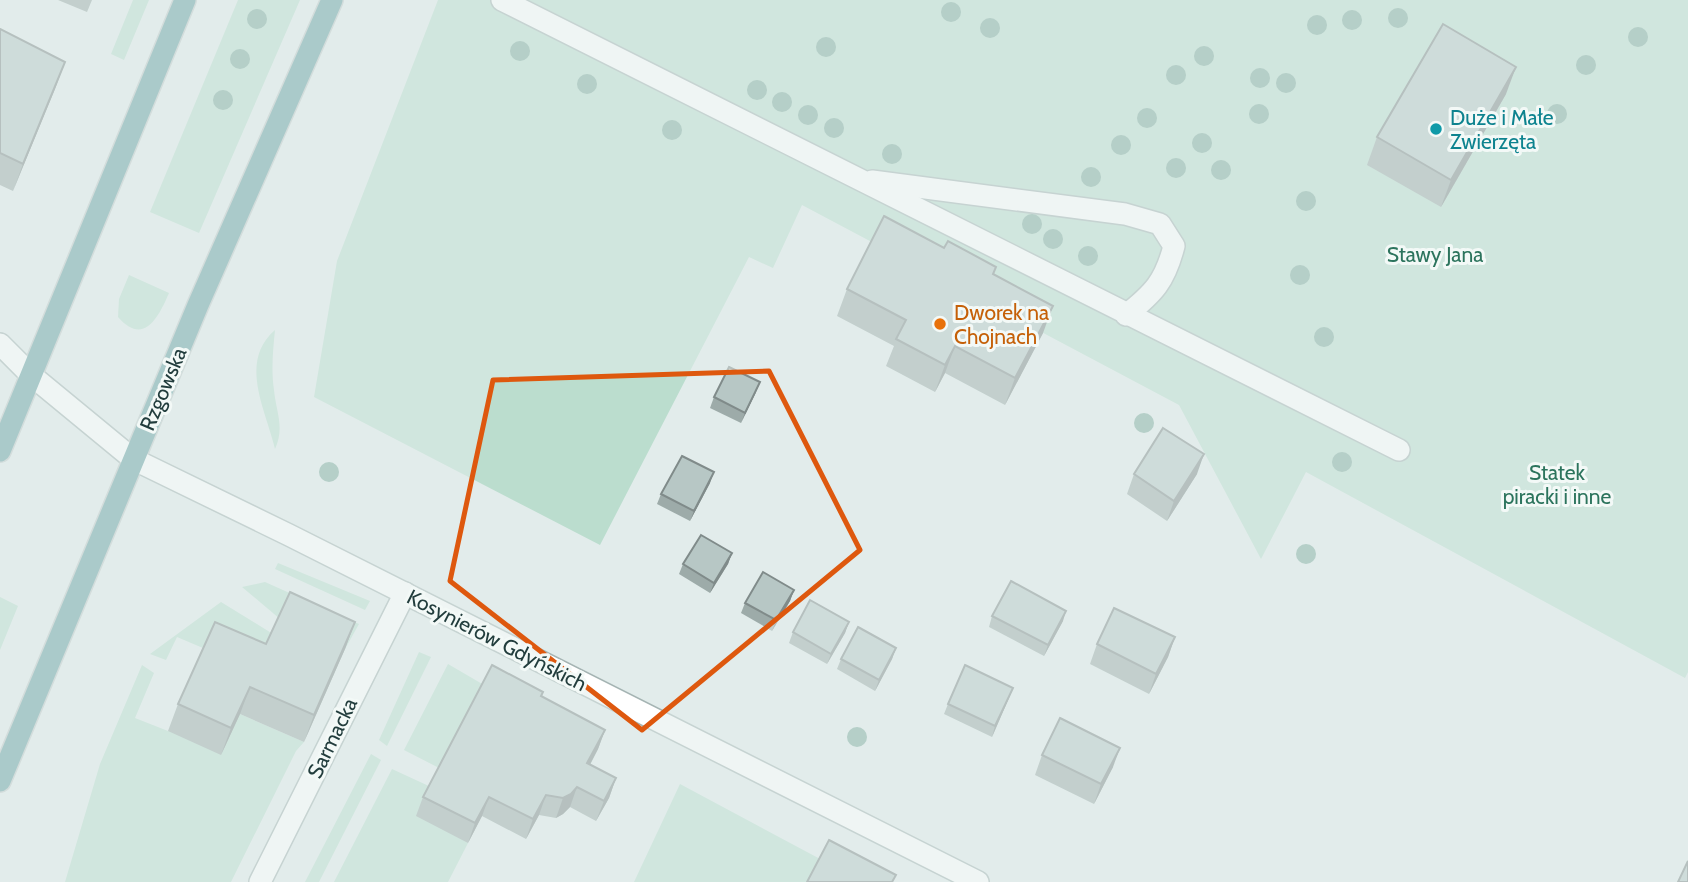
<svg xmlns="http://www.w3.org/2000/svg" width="1688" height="882" viewBox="0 0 1688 882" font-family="Cabin,sans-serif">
  <rect width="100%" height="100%" fill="#e2eceb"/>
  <g fill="#bbddce">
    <path d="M133 0H149L124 60 111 54Z"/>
    <path d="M238 0H300L199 233 150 212Z"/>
    <path d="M438 0H1688V672L1685 678 1306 472 1261 559 1179 405 802 205 773 268 749 257 600 545 314 397 337 261Z"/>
    <path d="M129 275 169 293C159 316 144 347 118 317L119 299Z"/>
    <path d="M275 330C273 350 271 370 274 390 276 412 285 427 275 449 266 410 238 362 275 330Z"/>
    <path d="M278 563 370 601 365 610 275 569Z"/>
    <path d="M265 582 359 624 345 649 280 619 242 587Z"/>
    <path d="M0 597 18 606 0 650Z"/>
    <path d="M221 602 273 634 257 671 177 637 166 660 150 654Z"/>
    <path d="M419 652 431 657 387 746 379 740Z"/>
    <path d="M448 664 484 685 441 769 404 750Z"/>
    <path d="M142 665 154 673 135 718 168 731 240 714 304 742 296 751 231 882H65L100 764Z"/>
    <path d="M371 754 381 760 319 882H305Z"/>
    <path d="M392 769 431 787 468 843 448 882H334Z"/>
    <path d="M680 784 822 860 811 882H634Z"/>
  </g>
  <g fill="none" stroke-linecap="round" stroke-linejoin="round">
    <g stroke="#a5b4b3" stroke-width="24">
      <g id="minor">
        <path d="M502 0 1399 450"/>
        <path d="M872 181 1125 214 1160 224 1174 246C1165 281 1154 293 1126 315"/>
        <path d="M0 344 31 375 133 459 289 535 978 882"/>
        <path d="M260 882 405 593"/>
      </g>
    </g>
    <g stroke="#c1c9c9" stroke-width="24">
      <g id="major">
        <path d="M0 451 185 0"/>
        <path d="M0 781 198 305 332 0"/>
      </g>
    </g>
    <use href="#minor" stroke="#fff" stroke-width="21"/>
    <use href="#major" stroke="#67a0a2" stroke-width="21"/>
  </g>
  <g fill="#7eaa9d">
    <circle cx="951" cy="12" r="10"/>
    <circle cx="1398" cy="18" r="10"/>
    <circle cx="257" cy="19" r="10"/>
    <circle cx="1352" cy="20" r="10"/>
    <circle cx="1317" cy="25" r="10"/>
    <circle cx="990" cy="28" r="10"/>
    <circle cx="1638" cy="37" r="10"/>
    <circle cx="826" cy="47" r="10"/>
    <circle cx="520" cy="51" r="10"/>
    <circle cx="1204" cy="56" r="10"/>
    <circle cx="240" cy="59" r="10"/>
    <circle cx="1586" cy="65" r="10"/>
    <circle cx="1176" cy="75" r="10"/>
    <circle cx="1260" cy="78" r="10"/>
    <circle cx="1286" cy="83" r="10"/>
    <circle cx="587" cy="84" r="10"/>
    <circle cx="757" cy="90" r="10"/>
    <circle cx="223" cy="100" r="10"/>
    <circle cx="782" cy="102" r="10"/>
    <circle cx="1259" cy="114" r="10"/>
    <circle cx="1557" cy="114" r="10"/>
    <circle cx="808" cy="115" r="10"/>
    <circle cx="1147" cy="118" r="10"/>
    <circle cx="834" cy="128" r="10"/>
    <circle cx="672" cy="130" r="10"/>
    <circle cx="1202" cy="143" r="10"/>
    <circle cx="1121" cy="145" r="10"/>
    <circle cx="892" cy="154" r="10"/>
    <circle cx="1176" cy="168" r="10"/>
    <circle cx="1221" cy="170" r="10"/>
    <circle cx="1091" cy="177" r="10"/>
    <circle cx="1306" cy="201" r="10"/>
    <circle cx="1032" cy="224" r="10"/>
    <circle cx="1053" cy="239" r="10"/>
    <circle cx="1088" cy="256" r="10"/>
    <circle cx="1300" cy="275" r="10"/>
    <circle cx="1324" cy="337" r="10"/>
    <circle cx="1144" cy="423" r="10"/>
    <circle cx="1342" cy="462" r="10"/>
    <circle cx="329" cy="472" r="10"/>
    <circle cx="1306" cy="554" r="10"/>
    <circle cx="857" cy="737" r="10"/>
  </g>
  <g fill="#9daba9">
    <path d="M58 0H92L87 12Z"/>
    <path d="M0 29 65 62 13 191 0 185Z"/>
    <path d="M1506 94 1441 207 1367 165 1377 137Z"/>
    <path d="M993 274 1043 333 1005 405 945 373 935 392 886 366 894 346 837 316 847 289Z"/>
    <path d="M756 392 741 423 710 408 714 397Z"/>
    <path d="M1134 474H1197L1167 521 1127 494Z"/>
    <path d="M710 483 690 521 657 504 661 494Z"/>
    <path d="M732 553 728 564 710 593 679 574 683 564Z"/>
    <path d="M794 590 790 601 772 631 741 613 745 603Z"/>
    <path d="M992 616 1063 621 1044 656 989 627Z"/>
    <path d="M355 622 345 649 304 742 240 714 221 755 168 731 178 704 266 644Z"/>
    <path d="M849 622 845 633 827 664 789 643 793 632Z"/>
    <path d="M1175 637 1168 657 1149 694 1090 664 1097 644Z"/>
    <path d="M896 648 892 659 875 691 837 669 841 659Z"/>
    <path d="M1013 688 992 737 944 714 948 704Z"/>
    <path d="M543 692 541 697 605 730 598 749 590 765 616 778 609 798 596 821 570 807 563 814 556 818 539 815 526 839 482 816 468 843 416 816 423 797Z"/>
    <path d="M1042 755 1113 767 1094 804 1035 775Z"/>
  </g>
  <g fill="#808b8a">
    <path d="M65 62 55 89 13 191 23 164Z"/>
    <path d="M1516 67 1506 94 1441 207 1451 180Z"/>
    <path d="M1053 306 1043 333 1005 405 1015 378Z"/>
    <path d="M955 346 945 373 935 392 945 365Z"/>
    <path d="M760 382 756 392 741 423 745 413Z"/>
    <path d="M1204 454 1197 474 1167 521 1174 501Z"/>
    <path d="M714 472 710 483 690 521 694 511Z"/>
    <path d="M732 553 728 564 710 593 714 583Z"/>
    <path d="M794 590 790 601 772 631 776 620Z"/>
    <path d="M1066 611 1063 621 1044 656 1048 645Z"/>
    <path d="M355 622 345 649 304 742 314 715Z"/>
    <path d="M849 622 845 633 827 664 831 654Z"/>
    <path d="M1175 637 1168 657 1149 694 1156 674Z"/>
    <path d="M896 648 892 659 875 691 879 680Z"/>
    <path d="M250 687 240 714 221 755 231 728Z"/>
    <path d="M1013 688 1009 698 992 737 995 726Z"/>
    <path d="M605 730 598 749 580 783 587 763Z"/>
    <path d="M1120 748 1113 767 1094 804 1101 784Z"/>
    <path d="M616 778 609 798 596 821 604 801Z"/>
    <path d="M577 787 570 807 563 814 556 818 563 798Z"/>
    <path d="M546 795 539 815 526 839 533 819Z"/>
    <path d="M489 797 482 816 468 843 475 823Z"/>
  </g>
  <g fill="#b7c7c5" stroke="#808b8a" stroke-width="2">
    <path d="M1443 24 1516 67 1451 180 1377 137Z"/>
    <path d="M0 29 65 62 23 164 0 153Z"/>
    <path d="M884 216 944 248 948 241 996 267 993 274 1053 306 1015 378 955 346 945 365 896 339 906 320 847 289Z"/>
    <path d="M729 367 760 382 745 413 714 397Z"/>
    <path d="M1163 428 1204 454 1174 501 1134 474Z"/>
    <path d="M682 456 714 472 694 511 661 494Z"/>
    <path d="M701 535 732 553 714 583 683 564Z"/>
    <path d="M763 572 794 590 776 620 745 603Z"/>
    <path d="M1011 581 1066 611 1048 645 992 616Z"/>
    <path d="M290 592 355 622 314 715 250 687 231 728 178 704 215 622 266 644Z"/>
    <path d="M810 600 849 622 831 654 793 632Z"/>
    <path d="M1114 608 1175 637 1156 674 1097 644Z"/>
    <path d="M858 627 896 648 879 680 841 659Z"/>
    <path d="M492 665 543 692 541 696 605 730 587 763 616 778 604 801 577 787 571 794 563 798 546 795 533 819 489 797 475 823 423 797Z"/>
    <path d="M965 665 1013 688 995 726 948 704Z"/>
    <path d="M1060 718 1120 748 1101 784 1042 755Z"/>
    <path d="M829 840 896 875 892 882H807Z"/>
    <path d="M1688 861V882H1678Z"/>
  </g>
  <path d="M0 0H1688V882H0ZM769 371 860 550 642 730 450 581 493 380Z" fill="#e2eceb" fill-opacity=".55" fill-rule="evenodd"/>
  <path fill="none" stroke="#de580e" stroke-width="5" stroke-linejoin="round" d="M769 371 860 550 642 730 450 581 493 380Z"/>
  <circle fill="#0f9aa8" stroke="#f3f9f7" stroke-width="2.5" cx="1436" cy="129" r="7"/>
  <circle fill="#e8710a" stroke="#f3f9f7" stroke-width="2.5" cx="940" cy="324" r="7"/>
  <g text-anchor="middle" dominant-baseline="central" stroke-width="6" stroke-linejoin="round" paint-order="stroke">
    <g font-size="21" fill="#0d838f" stroke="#f3f9f7" text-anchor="start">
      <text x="1450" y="117">Duże i Małe<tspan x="1450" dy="24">Zwierzęta</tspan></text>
    </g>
    <g font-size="21" fill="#2c745d" stroke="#f3f9f7">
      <text x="1435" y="254">Stawy Jana</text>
      <text x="1557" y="472">Statek<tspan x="1557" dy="24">piracki i inne</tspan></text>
    </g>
    <g font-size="21" fill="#c56008" stroke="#f3f9f7" text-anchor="start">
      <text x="954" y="312">Dworek na<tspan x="954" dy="24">Chojnach</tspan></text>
    </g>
    <g font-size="21" fill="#223d3d" stroke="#f3f9f7">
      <text transform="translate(163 389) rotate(-67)">Rzgowska</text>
      <text transform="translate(497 640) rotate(27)">Kosynierów Gdyńskich</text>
      <text transform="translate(332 738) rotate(-64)">Sarmacka</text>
    </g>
  </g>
</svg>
